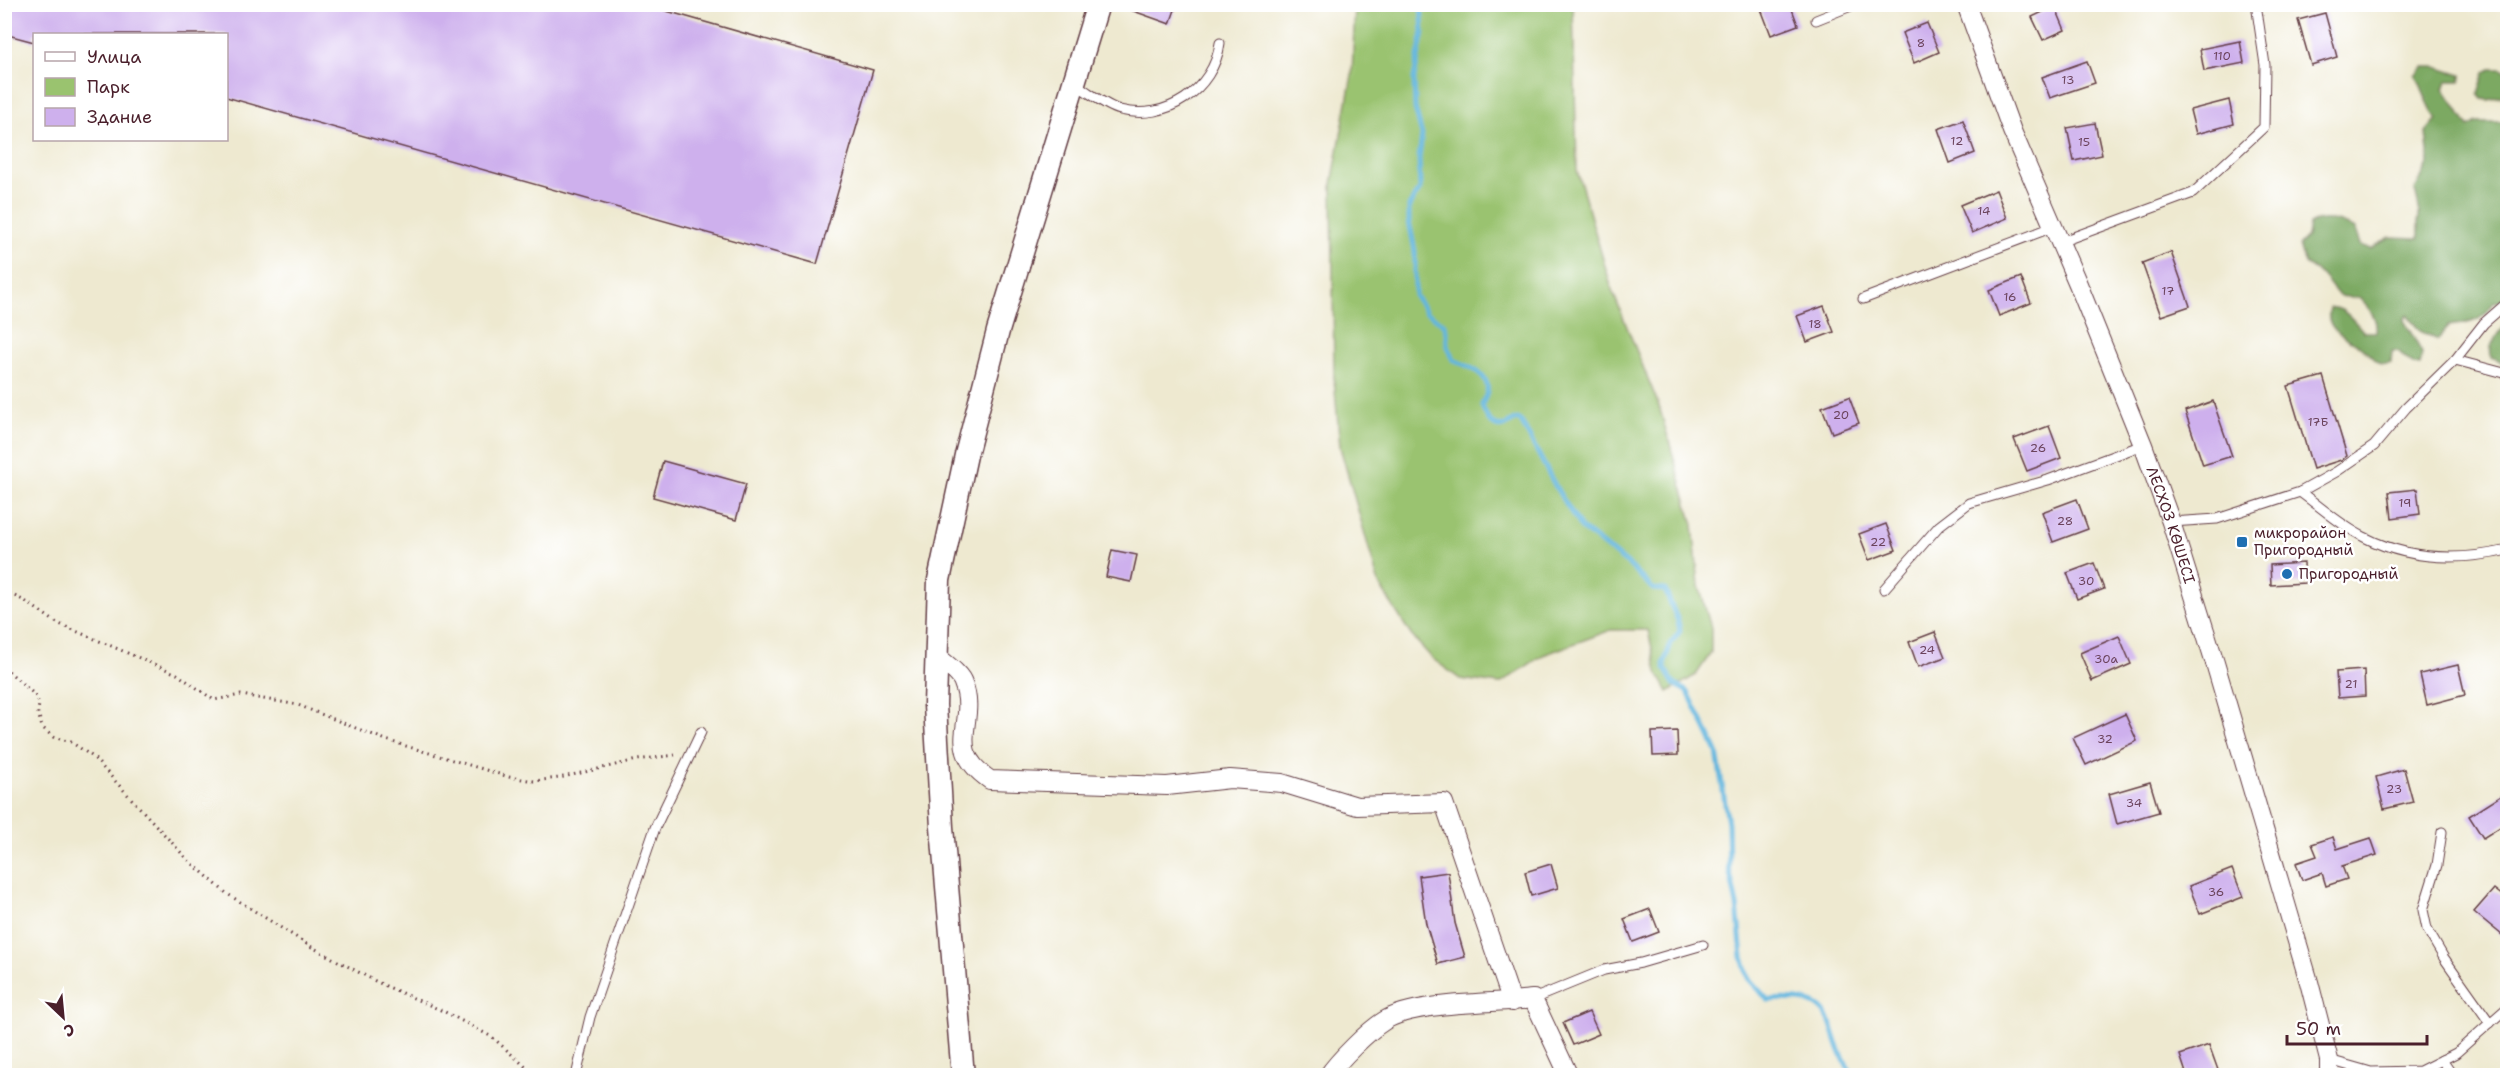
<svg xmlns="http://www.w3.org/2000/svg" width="2512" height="1080" viewBox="0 0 2512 1080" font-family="'Shantell Sans',sans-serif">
  <rect width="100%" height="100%" fill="#fff"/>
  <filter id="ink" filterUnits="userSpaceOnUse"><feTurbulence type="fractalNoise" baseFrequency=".0167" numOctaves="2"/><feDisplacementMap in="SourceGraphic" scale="12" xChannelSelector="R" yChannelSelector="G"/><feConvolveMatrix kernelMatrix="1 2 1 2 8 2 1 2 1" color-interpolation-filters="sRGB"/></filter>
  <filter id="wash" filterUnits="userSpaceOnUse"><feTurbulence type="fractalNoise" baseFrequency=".008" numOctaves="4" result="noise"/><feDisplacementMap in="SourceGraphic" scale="24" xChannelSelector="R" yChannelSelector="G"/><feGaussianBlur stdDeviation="1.35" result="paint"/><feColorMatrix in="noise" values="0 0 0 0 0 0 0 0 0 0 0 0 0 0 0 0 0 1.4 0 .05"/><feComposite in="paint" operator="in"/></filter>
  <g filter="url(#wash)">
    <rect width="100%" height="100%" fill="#eee9d0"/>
    <path fill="#9ac36f" stroke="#72714d" stroke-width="1.5" d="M1355 5H1573L1577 170 1612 290 1659 406 1693 525 1699 586 1711 628V653L1696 675 1668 692 1657 672 1648 630H1611L1543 655 1500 684 1460 679 1433 659 1411 635 1379 584 1340 447 1334 379 1332 184 1352 75Z"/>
    <g fill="#7ba962" stroke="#626446" stroke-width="1.5">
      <path d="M2423 67H2436L2461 75V81H2447L2444 89 2469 127 2477 122H2507L2508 259 2504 265 2508 269 2507 365 2492 358C2484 340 2509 332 2507 314 2506 310 2503 305 2501 301L2494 302C2482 323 2470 323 2448 326L2438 340 2420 331 2407 315 2404 320 2422 353 2420 366 2414 365 2398 351H2392L2391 363C2378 369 2370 354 2360 346 2346 336 2323 330 2330 308 2345 306 2355 323 2364 332H2376C2378 318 2369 308 2359 298L2339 296 2322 275 2305 264 2299 245 2307 237 2309 224C2325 216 2340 220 2355 229L2360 245 2371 249 2390 237 2419 238V208L2415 190 2429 162 2426 132 2437 119C2427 105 2424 91 2416 75Z"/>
      <path d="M2490 69H2501L2507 72V95L2489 100 2482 99 2478 94 2485 73Z"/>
    </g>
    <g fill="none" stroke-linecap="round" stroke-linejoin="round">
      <g stroke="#62b6de" stroke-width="5">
        <path d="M1421 4 1423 32 1414 78 1415 108 1422 135 1419 158 1420 189 1409 206V221L1415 251V296L1426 312 1444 324 1447 334V345L1454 360C1466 365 1491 374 1487 392 1486 397 1483 400 1482 406 1485 414 1492 430 1504 426 1510 424 1511 420 1518 419L1522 423 1558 491 1581 528 1629 565 1653 589 1665 590 1678 621 1680 631 1671 643 1664 664 1665 669 1674 684 1688 692 1717 752 1728 823 1729 868 1737 905 1742 957 1748 978 1768 1000C1849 993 1820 1032 1854 1076"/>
        <path d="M1868 1076 1880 1071 1887 1076"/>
      </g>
    </g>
    <g id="blocks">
      <g fill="#ceb0ed">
        <path d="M4 4H642L873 70 817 264 226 97V34H34V42L4 34Z"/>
        <path d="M1122 4H1177L1170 24 1122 7Z"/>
        <path d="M1774 4H1790L1798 25 1771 35 1761 9Z"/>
        <path d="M2055 6 2065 30 2043 40 2032 17Z"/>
        <path d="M2325 13 2337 57 2311 65 2298 20Z"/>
        <path d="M1927 23 1939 52 1914 63 1902 33Z"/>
        <path d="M2240 41 2244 63 2204 71 2200 49Z"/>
        <path d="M2087 61 2095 83 2050 98 2042 77Z"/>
        <path d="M2229 100 2234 124 2196 134 2190 110Z"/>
        <path d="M1963 120 1975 153 1950 163 1938 129Z"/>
        <path d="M2095 123 2102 155 2074 161 2067 128Z"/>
        <path d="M1996 190 2007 218 1972 233 1960 205Z"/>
        <path d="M2171 252 2190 306 2161 316 2142 263Z"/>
        <path d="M2021 277 2031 303 1999 316 1989 290Z"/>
        <path d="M1824 306 1834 332 1807 342 1797 316Z"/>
        <path d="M2323 376 2347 456 2341 460 2313 469 2288 386Z"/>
        <path d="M1849 397 1859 423 1832 433 1822 407Z"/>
        <path d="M2213 401 2232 456 2203 465 2185 411Z"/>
        <path d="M2049 426 2061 458 2027 471 2014 439Z"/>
        <path d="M663 461 746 484 736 520 653 497Z"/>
        <path d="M2417 489 2420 514 2392 518 2389 492Z"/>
        <path d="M2077 499 2088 529 2053 542 2042 512Z"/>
        <path d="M1886 524 1896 550 1869 560 1859 534Z"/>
        <path d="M1112 550 1137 555 1131 582 1106 577Z"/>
        <path d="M2094 563 2104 589 2077 599 2067 573Z"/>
        <path d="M2304 563 2305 583 2271 585 2270 565Z"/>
        <path d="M1935 632 1945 657 1918 667 1909 642Z"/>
        <path d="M2119 636 2131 664 2092 681 2080 653Z"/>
        <path d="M2458 665 2465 695 2427 705 2420 674Z"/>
        <path d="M2364 670 2365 696 2338 698 2336 672Z"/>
        <path d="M2125 714 2137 741 2086 765 2073 738Z"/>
        <path d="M1677 731 1678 755 1653 756 1652 732Z"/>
        <path d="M2404 769 2413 802 2384 809 2376 777Z"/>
        <path d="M2150 782 2159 812 2117 824 2109 794Z"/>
        <path d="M2508 791V822L2483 838 2469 816Z"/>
        <path d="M2333 837 2337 849 2371 838 2377 855 2342 866 2347 879 2326 886 2322 873 2302 880 2296 863 2317 856 2312 844Z"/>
        <path d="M1551 864 1558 888 1531 896 1525 872Z"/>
        <path d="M2232 869 2243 897 2200 914 2189 886Z"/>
        <path d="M1448 872 1455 923 1465 957 1438 964 1426 924 1419 876Z"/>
        <path d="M2494 889 2508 900V940L2474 912Z"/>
        <path d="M1650 909 1659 932 1633 942 1624 919Z"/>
        <path d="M1589 1012 1599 1034 1573 1045 1563 1023Z"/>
        <path d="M2209 1045 2218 1070 2203 1076H2187L2180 1055Z"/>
      </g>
    </g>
  </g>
  <g filter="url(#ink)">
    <use href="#blocks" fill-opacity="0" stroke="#633d44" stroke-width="1.5"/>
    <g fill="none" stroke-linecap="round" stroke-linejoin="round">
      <g stroke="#633d44" stroke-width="11">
        <g id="service">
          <path d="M1816 20 1856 4"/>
          <path d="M1075 84C1089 92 1105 106 1120 110 1165 122 1214 90 1220 43"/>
          <path d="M2060 242 2193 193 2264 127 2265 65 2256 4"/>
          <path d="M1863 299 2053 227"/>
          <path d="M2455 360 2508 374"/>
          <path d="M2300 492C2321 507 2341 526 2364 537 2409 560 2460 561 2508 550"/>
          <path d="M2171 522 2217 519 2300 492 2336 472 2374 446 2406 408 2455 360 2484 323 2508 302"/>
          <path d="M1884 589 1939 526 1969 503 2048 480 2143 445"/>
          <path d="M2442 832 2437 865 2423 910 2427 929 2444 958 2490 1023"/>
          <path d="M1533 999 1604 970 1641 963 1703 945"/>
          <path d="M2329 1060 2371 1072 2420 1071 2456 1053 2508 1007"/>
          <path d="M2442 1060 2453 1076"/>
          <path d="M576 1076 590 1017 655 828 701 732"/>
        </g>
      </g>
      <g stroke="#633d44" stroke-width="20">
        <g id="minor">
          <path id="s1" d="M1966 4 2012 131 2078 284 2143 445 2171 522 2215 663 2309 982 2329 1060V1076"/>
          <path d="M937 656C944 663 960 673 963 683 979 723 942 747 990 780L1167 786 1230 779 1282 783 1357 806 1444 803 1512 1002"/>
          <path d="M1328 1076C1339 1060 1368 1031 1384 1021 1415 1001 1494 1004 1533 999L1569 1076"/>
        </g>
      </g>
      <g stroke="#633d44" stroke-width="25">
        <path id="tertiary" d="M963 1076 942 827 935 705 939 580 966 455 998 331 1098 4"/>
      </g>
      <g stroke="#633d44" stroke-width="3" stroke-dasharray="1.5 4.5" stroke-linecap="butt">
        <path d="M4 591 25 601 57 623 177 674 214 700 241 695 298 705 386 740 509 777 534 781 559 778 637 760 675 755"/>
        <path d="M4 667 35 695 39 703 38 713 42 727 53 737 71 742 93 757 186 858 226 893 310 946 377 982 445 1012 492 1037 536 1076"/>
      </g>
      <use href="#service" stroke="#fff" stroke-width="9"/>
      <use href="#minor" stroke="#fff" stroke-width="18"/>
      <use href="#tertiary" stroke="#fff" stroke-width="22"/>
    </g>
  </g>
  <g fill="#1f6fb2" stroke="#fff" stroke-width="2">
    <rect x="2236" y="536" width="12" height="12" rx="3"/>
    <circle cx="2287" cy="574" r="6"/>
  </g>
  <g text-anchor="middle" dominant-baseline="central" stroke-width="5" stroke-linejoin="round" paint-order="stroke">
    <g font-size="12" fill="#6b435c">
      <text x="1921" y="43">8</text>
      <text x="2222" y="56">110</text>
      <text x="2068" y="80">13</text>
      <text x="1957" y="141">12</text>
      <text x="2084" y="142">15</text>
      <text x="1984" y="211">14</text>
      <text x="2168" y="291">17</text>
      <text x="2010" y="297">16</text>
      <text x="1815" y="324">18</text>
      <text x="1841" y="415">20</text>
      <text x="2318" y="422">17Б</text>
      <text x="2038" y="448">26</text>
      <text x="2405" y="503">19</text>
      <text x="2065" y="521">28</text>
      <text x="1878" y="542">22</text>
      <text x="2086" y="581">30</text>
      <text x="1927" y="650">24</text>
      <text x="2106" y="659">30а</text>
      <text x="2351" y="684">21</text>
      <text x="2105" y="739">32</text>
      <text x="2394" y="789">23</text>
      <text x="2134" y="803">34</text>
      <text x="2216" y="892">36</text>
    </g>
    <g font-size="15" fill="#4a1f2b" stroke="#fff">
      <text stroke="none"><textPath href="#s1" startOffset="560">ЛЕСХОЗ КӨШЕСІ</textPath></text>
    </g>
    <g font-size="15" fill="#4a1f2b" stroke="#fff" text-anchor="start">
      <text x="2254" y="533">микрорайон<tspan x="2254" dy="17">Пригородный</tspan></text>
      <text x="2299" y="574">Пригородный</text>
    </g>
  </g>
  <rect width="2512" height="1080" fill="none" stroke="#fff" stroke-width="24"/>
  <rect x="33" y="33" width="195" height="108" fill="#ffffff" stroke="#b7a5aa" stroke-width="1.5"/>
  <rect x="45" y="52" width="30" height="9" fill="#ffffff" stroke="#b7a5aa" stroke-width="1.5"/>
  <text x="87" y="63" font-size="18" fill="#4a1f2b">Улица</text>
  <rect x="45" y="78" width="30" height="18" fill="#9ac36f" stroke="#b7a5aa" stroke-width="1.5"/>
  <text x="87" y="93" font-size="18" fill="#4a1f2b">Парк</text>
  <rect x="45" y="108" width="30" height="18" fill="#ceb0ed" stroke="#b7a5aa" stroke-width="1.5"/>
  <text x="87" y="123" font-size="18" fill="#4a1f2b">Здание</text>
  <g transform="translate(63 1017) rotate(154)" stroke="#ffffff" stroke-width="4.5" paint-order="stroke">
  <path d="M0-4.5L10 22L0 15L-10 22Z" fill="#4a1f2b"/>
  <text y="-9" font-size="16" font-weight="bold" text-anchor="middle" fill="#4a1f2b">С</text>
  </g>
  <path d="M2287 1035v9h140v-9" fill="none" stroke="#4a1f2b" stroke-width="3"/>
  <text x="2296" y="1035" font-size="18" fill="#4a1f2b" stroke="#ffffff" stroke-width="4.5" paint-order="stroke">50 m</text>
</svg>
